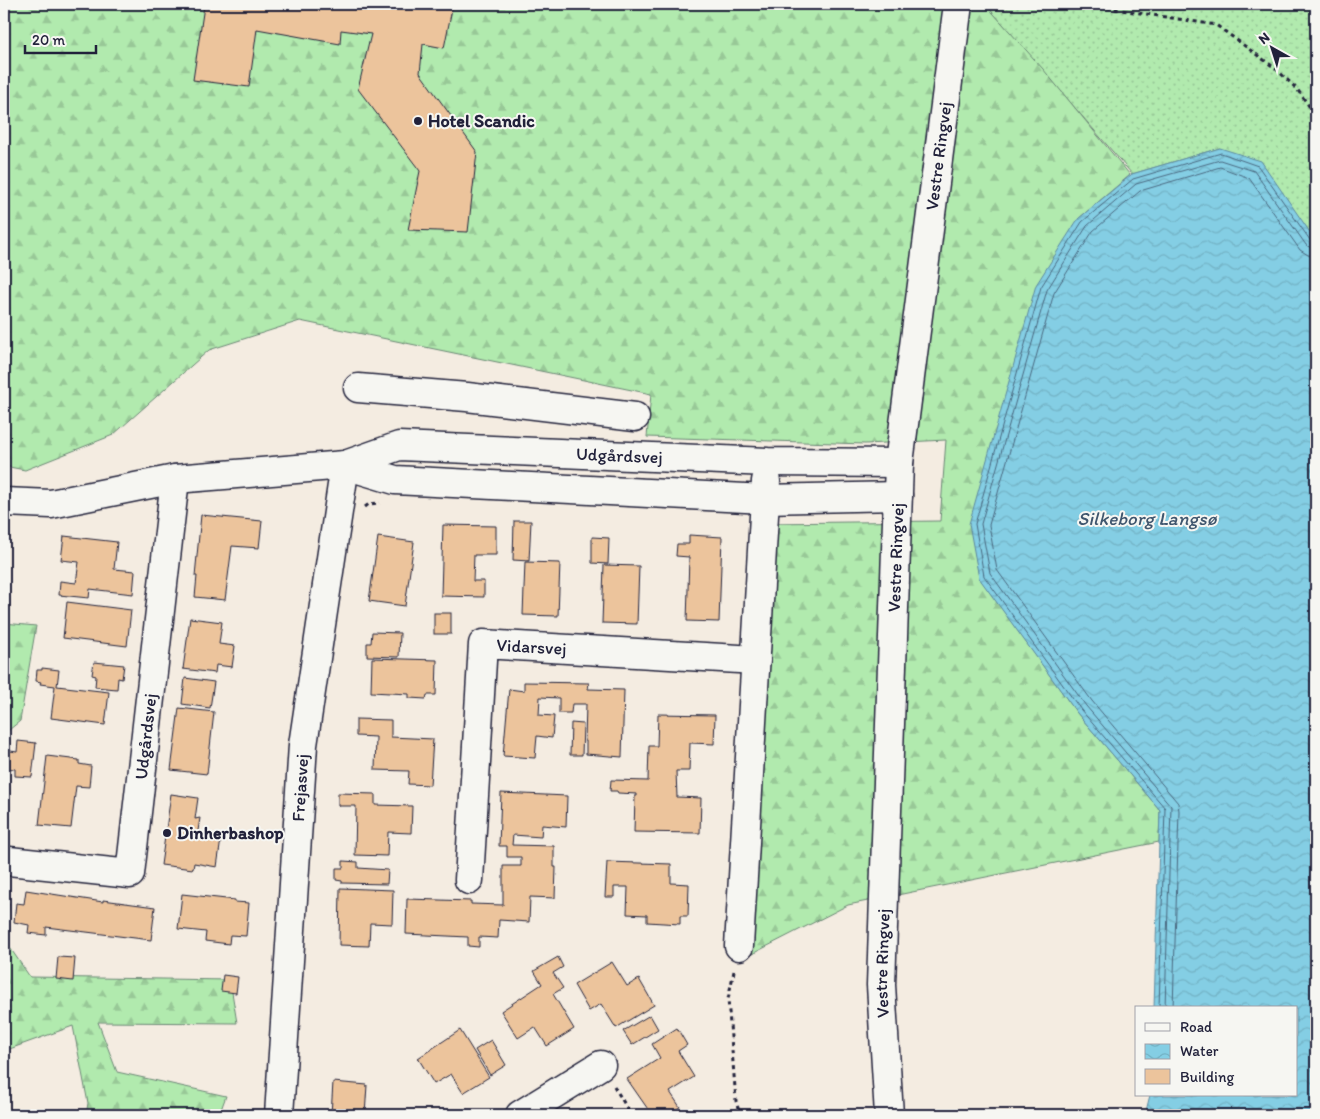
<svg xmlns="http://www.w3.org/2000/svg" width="1320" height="1119" viewBox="0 0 1320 1119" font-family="Itim,sans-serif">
  <defs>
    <pattern id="grass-dots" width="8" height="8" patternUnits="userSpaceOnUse" patternTransform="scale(1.25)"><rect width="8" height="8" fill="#b1eaae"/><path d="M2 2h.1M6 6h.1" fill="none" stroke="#98c897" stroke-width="1.8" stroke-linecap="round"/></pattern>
    <pattern id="forest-firs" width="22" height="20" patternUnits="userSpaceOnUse" patternTransform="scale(1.25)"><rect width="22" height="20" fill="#b1eaae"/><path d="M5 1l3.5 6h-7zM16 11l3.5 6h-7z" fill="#98c897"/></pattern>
    <pattern id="water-waves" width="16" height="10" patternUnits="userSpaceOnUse" patternTransform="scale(1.25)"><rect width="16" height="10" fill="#84cee4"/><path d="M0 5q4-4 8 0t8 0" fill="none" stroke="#72b1c4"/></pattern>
  </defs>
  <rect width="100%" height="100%" fill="#f4ece1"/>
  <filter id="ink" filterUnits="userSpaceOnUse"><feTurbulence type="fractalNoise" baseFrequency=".02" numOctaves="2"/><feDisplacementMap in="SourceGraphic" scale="10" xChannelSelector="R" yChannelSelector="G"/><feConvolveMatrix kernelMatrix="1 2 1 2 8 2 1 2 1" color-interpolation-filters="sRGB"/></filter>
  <g filter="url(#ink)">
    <path fill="url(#grass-dots)" stroke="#6a8674" d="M987 4H1316V245L1220 148 1132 174 987 6Z"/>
    <g fill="url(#forest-firs)" stroke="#6a8674">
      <path d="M4 4H985L1043 69 1130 175 1078 219 970 524 979 577 1077 713 1160 810 1159 842 848 905 750 955 765 523 940 521 946 440 865 444 647 437 651 394 300 321 209 350 113 435 25 470 4 466Z"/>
      <path d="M4 623 36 626 20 721 4 734Z"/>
      <path d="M4 939 30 977 230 980 237 1023 98 1022 117 1072 226 1096 219 1115H86L88 1103 73 1026 4 1051Z"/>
    </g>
    <path fill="url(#water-waves)" stroke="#5d89a0" d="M1220 148 1261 161 1316 241V1115H1145L1150 1095H1296V1008H1154L1160 810 1077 713 979 578 969 524 1036 285 1078 219 1132 174Z"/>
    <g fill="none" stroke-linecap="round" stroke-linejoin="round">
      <g stroke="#49677f" stroke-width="1">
        <path d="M1159 1008 1165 808 1081 710 984 576 975 524 1041 287 1082 222 1133 179 1221 153 1258 166 1310 240 1316 243"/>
        <path d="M1165 1008 1171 806 1086 706 990 573 981 524 1047 290 1087 226 1136 184 1220 160 1254 171 1306 245 1311 248 1316 249"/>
        <path d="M1173 1008 1179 811 1178 803 1092 701 997 570 989 525 1054 293 1093 231 1140 191 1220 167 1249 178 1300 250 1308 255 1316 256"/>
      </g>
    </g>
    <g fill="#ecc49c" stroke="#22223b">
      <path d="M191 4H453L444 48 423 44 420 73 477 152 468 232 408 230 420 171 358 89 371 34 341 30 340 44 257 29 249 87 193 80 204 6Z"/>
      <path d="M201 515 262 521 259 548 232 546 225 600 195 597 197 576H195Z"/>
      <path d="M514 521H531L529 561 513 560Z"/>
      <path d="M443 525 496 526V555H474L473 581H484V597L441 596Z"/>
      <path d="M689 535 722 537 719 622 687 621 689 557 676 556 677 544H689Z"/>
      <path d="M64 536 117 542 114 569 135 571 133 594 90 589 89 598 59 595 60 581 76 583 79 562 61 560Z"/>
      <path d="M378 537 414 542 405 606 369 601Z"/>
      <path d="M592 537 609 538 608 564 592 563Z"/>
      <path d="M525 562 560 563 558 616 523 615Z"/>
      <path d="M604 565 639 566 637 624 602 623Z"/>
      <path d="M67 602 131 610 127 646 63 638Z"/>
      <rect x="434" y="613" width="17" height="21"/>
      <path d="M190 618 222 622 219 644 235 646 232 667 216 665 215 673 183 669Z"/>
      <path d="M372 632 400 633 399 657 367 656V643H371Z"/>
      <path d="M372 658 437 660 436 695H427L426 699 409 698V694L371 692Z"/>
      <path d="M94 662 124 665 122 679 118 678 117 689 95 687 96 676 92 675Z"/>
      <path d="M42 668 59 670 57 686 109 692 105 725 51 718 55 686 40 684 41 682 36 681 37 670H42Z"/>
      <path d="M185 678 214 682 210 708 182 704Z"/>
      <path d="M524 682 589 683 588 689 624 690 622 757 586 754V741H585L586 704H572L571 713H559V698L540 697 539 715 554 716 552 738 537 736 535 758 503 756 509 689 524 691Z"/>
      <path d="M179 708 214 712 207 774 171 770Z"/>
      <path d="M658 714 715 715 714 744 690 743 689 771H676L677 797 701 798 700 833 634 832 635 796H637V794L618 793 617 791H610L611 780 648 781 649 746H657Z"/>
      <path d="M356 719 391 720V737L433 739 430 785 408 784 409 771 375 770 376 737 356 736Z"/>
      <path d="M571 723 583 724 582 755H570Z"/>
      <path d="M18 741 36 743 32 777 15 776V769L4 768V750L17 752Z"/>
      <path d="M47 756 79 760V764L91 766 89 787 76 786 71 828 39 825Z"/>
      <path d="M338 793 375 794V805L412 806 411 833 388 832 387 856 355 855 356 806H338Z"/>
      <path d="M501 793 567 796 566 827 542 825 541 837 513 835 512 845 554 846V867H556L555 898 530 897 529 922 499 920 498 938 479 937V947L468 946V937L406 934 407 899 471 901V904L503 905V866H521V857H507V846H499Z"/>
      <path d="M171 794 198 798 195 819 200 818 197 837 221 839 217 867 194 863 193 869 161 865Z"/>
      <path d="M343 861 358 862V868L388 870 387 884 342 883V881L336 880V868H343Z"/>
      <path d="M607 862 671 864V883L689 884 688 916H680V924L647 922V915L627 914 628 887H614V897H605Z"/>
      <path d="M340 888 393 890 392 924 370 923 369 946 339 945Z"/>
      <path d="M26 890 103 902V900L155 907 151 940 46 927V935L28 933 29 925 14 922 16 903 24 904Z"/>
      <path d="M182 894 235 900V902L249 903 246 936 230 935 229 944 205 941 206 932 178 929Z"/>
      <path d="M4 902 9 903 6 925H4Z"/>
      <path d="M58 957 75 958 73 981 56 979Z"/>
      <path d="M558 957 563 967 553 973 563 988 553 994 574 1029 547 1046 535 1027 518 1038 501 1011 542 984 534 971Z"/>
      <path d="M612 962 627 986 639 979 654 1005 616 1028 601 1004 589 1011 574 985Z"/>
      <path d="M223 975 238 977 236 993 221 991Z"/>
      <path d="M650 1015 658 1029 632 1045 623 1031Z"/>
      <path d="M677 1028 687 1045 678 1051 694 1077 670 1092 680 1107 666 1115H652L627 1079 660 1058 652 1044Z"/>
      <path d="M460 1030 489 1077 463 1093 451 1074 434 1084 418 1058Z"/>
      <path d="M491 1040 506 1065 490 1075 475 1050Z"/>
      <path d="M333 1082 367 1085 365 1115H331Z"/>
    </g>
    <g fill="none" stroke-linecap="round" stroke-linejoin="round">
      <g stroke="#22223b" stroke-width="31">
        <g id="minor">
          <path d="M358 388 467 397 635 417"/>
          <path d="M345 465 395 480 765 499 898 496"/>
          <path id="s1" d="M4 502 51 504 175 479 345 465 399 446 768 462 899 463"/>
          <path id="s2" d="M9 861 130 874 175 479"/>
          <path id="s3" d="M469 880 483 644 756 660"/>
          <path d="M739 946 766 481"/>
          <path id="s4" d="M279 1115 303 745 345 465"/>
          <path d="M520 1115 601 1065"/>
        </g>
      </g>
      <g stroke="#22223b" stroke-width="31">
        <g id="major">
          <path id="s5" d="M889 1115 881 985 899 463 958 4"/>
        </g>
      </g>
      <g stroke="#22223b" stroke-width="3" stroke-dasharray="4 4" stroke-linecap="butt">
        <path d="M1083 4 1216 25 1275 68 1297 89 1316 116"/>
        <path d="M365 507 369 504 380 503"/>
        <path d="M734 971 728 999 736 1101 740 1115"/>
        <path d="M614 1086 631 1115"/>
      </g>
      <use href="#minor" stroke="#f6f6f2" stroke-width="28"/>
      <use href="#major" stroke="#f6f6f2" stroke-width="28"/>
    </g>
  </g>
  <g fill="#22223b" stroke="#f6f6f2" stroke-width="2">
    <circle cx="418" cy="121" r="5"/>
    <circle cx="167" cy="833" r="5"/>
  </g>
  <g text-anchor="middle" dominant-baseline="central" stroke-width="4" stroke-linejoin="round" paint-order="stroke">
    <g font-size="18" font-weight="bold" fill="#22223b" stroke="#f6f6f2" text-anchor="start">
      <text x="428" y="121">Hotel Scandic</text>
      <text x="177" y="833">Dinherbashop</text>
    </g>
    <g font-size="18" fill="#22223b" stroke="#f6f6f2">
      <text stroke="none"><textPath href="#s5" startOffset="962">Vestre Ringvej</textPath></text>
      <text stroke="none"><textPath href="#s1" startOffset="622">Udgårdsvej</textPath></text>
      <text stroke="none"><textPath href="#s5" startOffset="558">Vestre Ringvej</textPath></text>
      <text stroke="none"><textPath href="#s3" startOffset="285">Vidarsvej</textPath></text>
      <text stroke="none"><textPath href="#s2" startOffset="260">Udgårdsvej</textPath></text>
      <text stroke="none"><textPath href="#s4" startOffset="328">Frejasvej</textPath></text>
      <text stroke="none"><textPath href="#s5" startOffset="152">Vestre Ringvej</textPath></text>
    </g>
    <g font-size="19" font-style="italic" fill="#3f566e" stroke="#f6f6f2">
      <text x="1147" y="518">Silkeborg Langsø</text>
    </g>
  </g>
  <rect width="1320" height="1119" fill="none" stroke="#f6f6f2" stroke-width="20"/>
  <rect x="10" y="10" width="1300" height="1099" fill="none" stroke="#22223b" stroke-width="2" filter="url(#ink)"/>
  <rect x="1135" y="1006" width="162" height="90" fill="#f6f6f2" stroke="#a1a1a9"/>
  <rect x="1145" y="1023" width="25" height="8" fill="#f6f6f2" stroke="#a1a1a9"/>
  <text x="1180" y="1032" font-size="15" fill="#22223b">Road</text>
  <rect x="1145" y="1044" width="25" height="15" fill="url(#water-waves)" stroke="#a1a1a9"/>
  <text x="1180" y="1056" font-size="15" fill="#22223b">Water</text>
  <rect x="1145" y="1069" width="25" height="15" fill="#ecc49c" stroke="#a1a1a9"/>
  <text x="1180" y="1082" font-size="15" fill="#22223b">Building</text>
  <g transform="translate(1272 48) rotate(321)" stroke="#f6f6f2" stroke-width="4" paint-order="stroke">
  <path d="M0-4L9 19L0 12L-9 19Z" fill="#22223b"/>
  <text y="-8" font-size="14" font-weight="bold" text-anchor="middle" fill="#22223b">N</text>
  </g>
  <path d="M25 45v8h71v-8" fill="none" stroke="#22223b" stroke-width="2.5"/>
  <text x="32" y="45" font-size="15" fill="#22223b" stroke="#f6f6f2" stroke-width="4" paint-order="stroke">20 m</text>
</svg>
